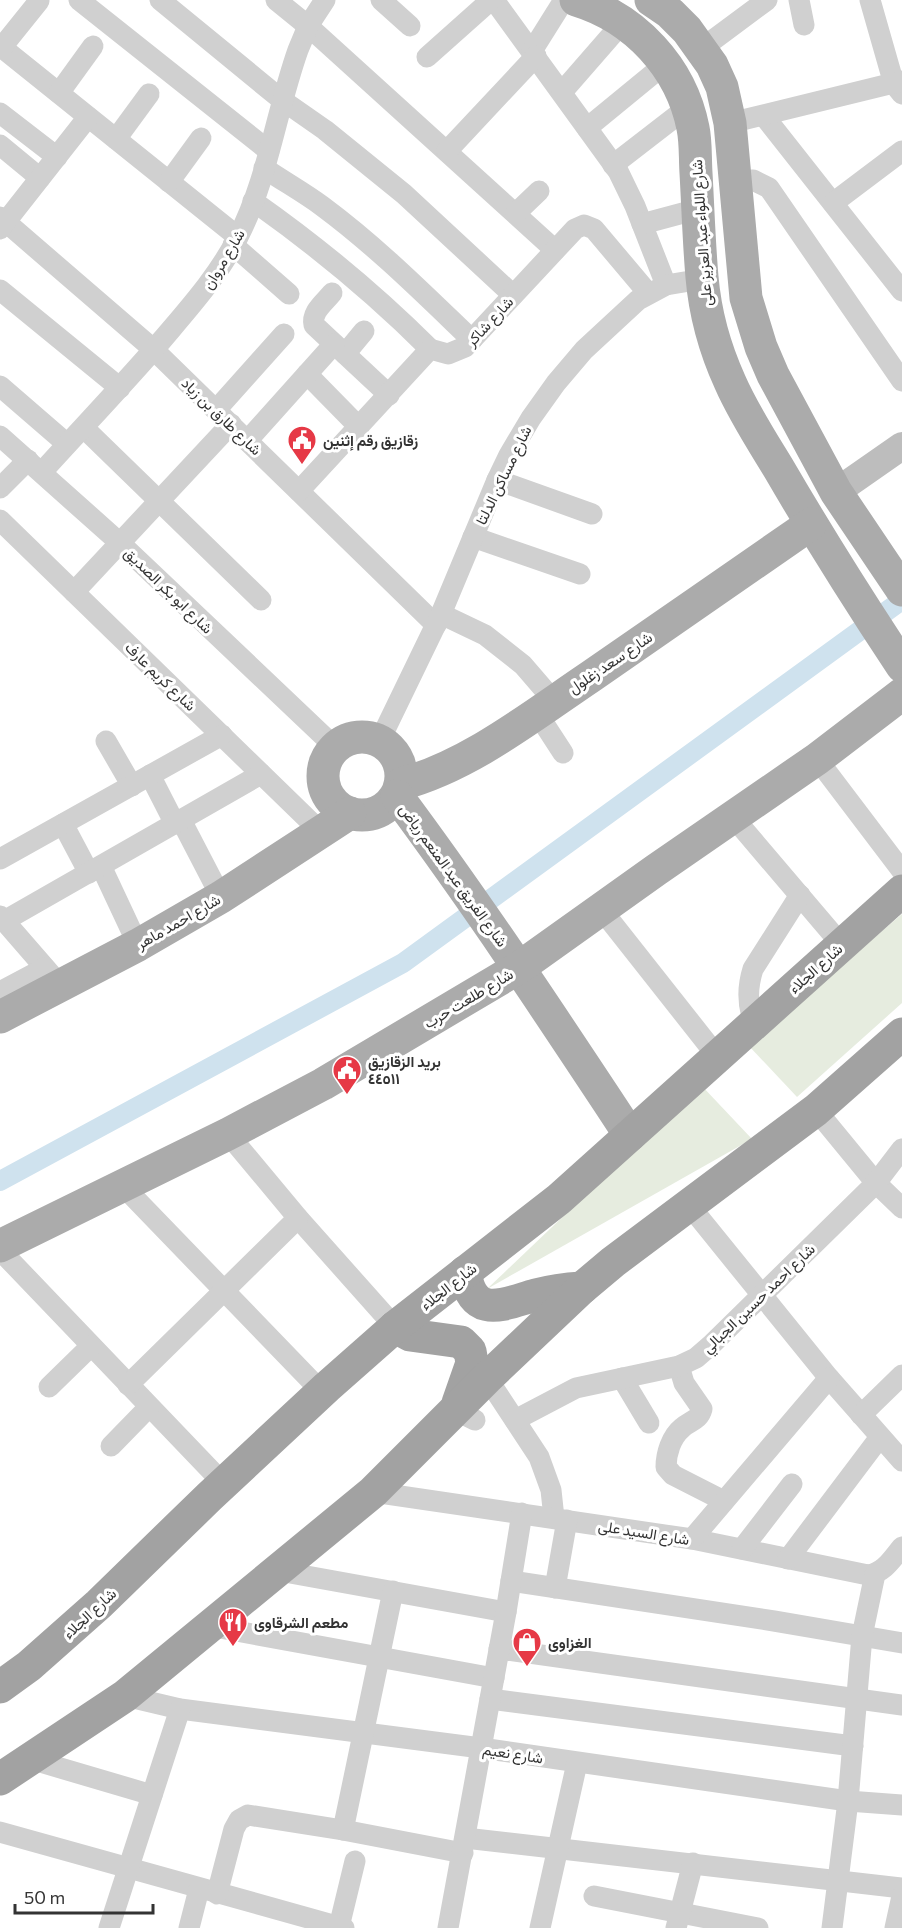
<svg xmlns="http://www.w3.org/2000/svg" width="902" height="1928" viewBox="0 0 902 1928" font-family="Commissioner,Vazirmatn,sans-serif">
  <rect width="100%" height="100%" fill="#fff"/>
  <g fill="#e6ecdf">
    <path d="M902 914V1003L797 1097 748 1045Z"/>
    <path d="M701 1085 752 1139 487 1289Z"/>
  </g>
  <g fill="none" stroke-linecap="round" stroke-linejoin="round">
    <path stroke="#cfe2ee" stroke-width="20" d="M0 1181 403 963 902 600"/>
    <g stroke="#d0d0d0" stroke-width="21">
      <path d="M79 0 269 151"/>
      <path d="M160 0 282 100 325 130 404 194 513 295"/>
      <path d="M276 0 308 26 555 250"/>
      <path d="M381 0 410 26"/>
      <path d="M494 0 618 171 635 206 666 285"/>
      <path d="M799 0 804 25"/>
      <path d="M870 0 894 84 902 94"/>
      <path d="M0 46 238 237"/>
      <path d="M2 47 39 1"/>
      <path d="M701 49 767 0"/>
      <path d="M532 51 564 0"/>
      <path d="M427 57 491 0"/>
      <path d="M562 92 623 22"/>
      <path d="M59 93 93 46"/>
      <path d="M0 113 57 157"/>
      <path d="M764 116 902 291"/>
      <path d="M730 123 902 81"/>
      <path d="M587 128 665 64"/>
      <path d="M116 139 149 94"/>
      <path d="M0 145 40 178"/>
      <path d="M447 151 536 56"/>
      <path d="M613 165 688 107"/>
      <path d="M264 168C283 181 303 192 322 206 376 246 423 293 472 340"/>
      <path d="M169 182 201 138"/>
      <path d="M735 182 753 180 769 188 902 381"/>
      <path d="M253 201C317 246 375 294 430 349"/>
      <path d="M833 203 902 151"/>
      <path d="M516 213 539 191"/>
      <path d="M0 217 153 349 436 625"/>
      <path d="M642 224 698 209"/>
      <path d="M0 229 88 117"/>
      <path d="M233 245 289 294"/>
      <path d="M0 290 120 388"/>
      <path d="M332 293C324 303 311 312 314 325L389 395"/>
      <path d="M345 354 364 331"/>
      <path d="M307 374 359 427"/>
      <path d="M0 386 67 444"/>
      <path d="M216 410 284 334"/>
      <path d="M84 428 261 600"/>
      <path d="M0 436 120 543 335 747"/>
      <path d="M247 441 334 344"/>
      <path d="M42 472C82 428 123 385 162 340 190 307 218 276 238 237 268 179 276 112 298 50L308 26 325 0"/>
      <path d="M497 480 592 514"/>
      <path d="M0 488 28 460"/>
      <path d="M299 491 430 349 448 354 465 347 575 229 584 225 594 229 648 293"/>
      <path d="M0 520 321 832"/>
      <path d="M473 537 580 574"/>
      <path d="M74 592 231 424"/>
      <path d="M441 614 485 635 523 665 554 701"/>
      <path d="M537 713 563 753"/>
      <path d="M380 740 441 614 497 480 509 455 531 418 556 383 584 350 638 300 666 285 702 279"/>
      <path d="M106 741 132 786"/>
      <path d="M817 759 902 871"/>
      <path d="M150 775 175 824"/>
      <path d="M733 817 841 944"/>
      <path d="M181 820 221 897"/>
      <path d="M63 824 89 873"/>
      <path d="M0 859 222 735"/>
      <path d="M101 866 138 945"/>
      <path d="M601 909 717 1056"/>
      <path d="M0 916 60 985"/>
      <path d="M4 921 261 774"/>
      <path d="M0 992 45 968"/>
      <path d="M754 1023C747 1004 747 988 753 969L800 895"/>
      <path d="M816 1110 876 1183 902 1208"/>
      <path d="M228 1134 298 1218 395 1327"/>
      <path d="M122 1185 322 1392"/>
      <path d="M689 1205 829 1378 902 1461"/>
      <path d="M0 1250 224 1484"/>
      <path d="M679 1366 684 1383 702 1409C699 1421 689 1421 682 1428 671 1437 666 1454 666 1467L673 1475 724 1501"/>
      <path d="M487 1378 539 1457 551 1490 554 1518"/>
      <path d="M622 1378 649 1423"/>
      <path d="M128 1385 298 1218"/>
      <path d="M49 1387 91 1346"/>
      <path d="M455 1410 475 1420"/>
      <path d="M861 1415 902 1375"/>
      <path d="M515 1420 576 1388 679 1366 696 1358 711 1345 876 1183 902 1149"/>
      <path d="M111 1446 149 1407"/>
      <path d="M373 1492 692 1539 868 1575C884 1573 892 1559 902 1547"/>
      <path d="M692 1539 829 1378"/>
      <path d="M742 1549 792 1484"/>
      <path d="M788 1559 880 1437"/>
      <path d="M279 1571 506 1612"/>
      <path d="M511 1581 774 1621 902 1643"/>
      <path d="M555 1588 567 1520"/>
      <path d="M209 1626 494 1678"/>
      <path d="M499 1649 902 1705"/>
      <path d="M125 1696 180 1709 481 1748 848 1801 902 1805"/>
      <path d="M490 1699 853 1746"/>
      <path d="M30 1759 152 1795"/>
      <path d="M343 1830 393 1591"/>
      <path d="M0 1832 344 1928"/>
      <path d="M465 1838 902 1888"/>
      <path d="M217 1894 234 1829 239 1820 248 1815 343 1830 463 1853"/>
      <path d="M594 1896 758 1928"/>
      <path d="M339 1927 355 1861"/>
      <path d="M109 1928 180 1709"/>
      <path d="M189 1928 199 1889"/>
      <path d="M448 1928 506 1612 522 1513"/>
      <path d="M540 1928 577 1763"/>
      <path d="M676 1928 693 1863"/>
      <path d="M832 1928 848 1801 862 1636 875 1574"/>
      <path d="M895 1928 902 1896"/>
    </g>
    <path stroke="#bdbdbd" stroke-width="28" d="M836 492 902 446"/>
    <g stroke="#ababab" stroke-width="33">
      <path d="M576 0C635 18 681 67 693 128 696 142 695 158 696 173 698 208 699 243 702 277 705 313 715 349 730 382 743 412 762 441 779 469 818 536 859 601 902 666"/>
      <path d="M651 0 670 13 687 30 712 65 722 87 730 123 746 298 761 347 773 375 836 492 902 590"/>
      <circle cx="362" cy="776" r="39"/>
      <path d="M401 784C469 766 532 716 590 677 664 626 737 575 811 524"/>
      <path d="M397 796C479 906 554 1020 630 1135"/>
      <path d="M0 1017 138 945 221 897 350 813"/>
      <path d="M0 1246 228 1134 323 1084 520 967 656 870 817 759 902 694"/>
    </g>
    <g stroke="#a2a2a2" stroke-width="33">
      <path d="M465 1272C473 1321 503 1304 536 1295 551 1291 566 1289 582 1288"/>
      <path d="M395 1327 410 1335 461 1342 470 1351 472 1363 458 1403"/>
      <path d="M0 1687 29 1666 99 1604 209 1497 327 1387 395 1327 559 1199 902 891"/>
      <path d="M0 1779 125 1696 373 1492 487 1378 582 1288 613 1262 816 1110 902 1034"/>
    </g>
  </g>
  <defs>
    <g id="civic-pin" transform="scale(1.5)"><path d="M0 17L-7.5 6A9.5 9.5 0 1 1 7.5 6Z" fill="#e63946" stroke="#fff"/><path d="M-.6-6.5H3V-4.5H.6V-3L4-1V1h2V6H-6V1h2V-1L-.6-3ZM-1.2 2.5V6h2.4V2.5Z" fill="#fff"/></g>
    <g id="restaurant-pin" transform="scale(1.5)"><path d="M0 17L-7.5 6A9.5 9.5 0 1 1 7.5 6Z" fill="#e63946" stroke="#fff"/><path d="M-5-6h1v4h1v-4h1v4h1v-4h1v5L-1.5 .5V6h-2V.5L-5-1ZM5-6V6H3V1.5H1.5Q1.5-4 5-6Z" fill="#fff"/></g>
    <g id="shop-pin" transform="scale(1.5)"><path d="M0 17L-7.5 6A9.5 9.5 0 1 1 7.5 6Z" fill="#e63946" stroke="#fff"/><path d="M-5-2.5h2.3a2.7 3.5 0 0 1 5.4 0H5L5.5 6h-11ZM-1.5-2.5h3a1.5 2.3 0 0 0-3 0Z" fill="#fff"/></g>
  </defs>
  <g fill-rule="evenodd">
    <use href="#civic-pin" x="302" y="440"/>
    <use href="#civic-pin" x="347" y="1070"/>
    <use href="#restaurant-pin" x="233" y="1622"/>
    <use href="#shop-pin" x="527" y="1642"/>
  </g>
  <g text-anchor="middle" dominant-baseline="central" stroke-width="6" stroke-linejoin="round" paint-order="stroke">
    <g font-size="15" fill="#333" stroke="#fff">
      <text transform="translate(701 233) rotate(-94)">شارع اللواء عبد العزيز على</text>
      <text transform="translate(223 259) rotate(-59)">شارع مروان</text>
      <text transform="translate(489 321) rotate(-47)">شارع شاكر</text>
      <text transform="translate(222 416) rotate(44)">شارع طارق بن زياد</text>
      <text transform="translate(503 475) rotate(-64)">شارع مساكن الدلتا</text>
      <text transform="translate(169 590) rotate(44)">شارع ابو بكر الصديق</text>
      <text transform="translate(610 662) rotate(-34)">شارع سعد زغلول</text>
      <text transform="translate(161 676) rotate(44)">شارع كريم عارف</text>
      <text transform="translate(454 875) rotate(54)">شارع الفريق عبد المنعم رياض</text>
      <text transform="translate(178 921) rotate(-30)">شارع احمد ماهر</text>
      <text transform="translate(815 968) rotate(-42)">شارع الجلاء</text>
      <text transform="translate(468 998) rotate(-31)">شارع طلعت حرب</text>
      <text transform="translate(448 1286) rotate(-38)">شارع الجلاء</text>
      <text transform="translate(758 1298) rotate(-44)">شارع احمد حسين الجبالي</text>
      <text transform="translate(644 1532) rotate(9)">شارع السيد على</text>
      <text transform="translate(89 1613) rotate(-43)">شارع الجلاء</text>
      <text transform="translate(513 1753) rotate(9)">شارع نعيم</text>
    </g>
    <g font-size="15" font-weight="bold" fill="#333" stroke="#fff" text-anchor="start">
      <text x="323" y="440">زقازيق رقم إثنين</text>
      <text x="368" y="1061">بريد الزقازيق<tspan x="368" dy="17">٤٤٥١١</tspan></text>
      <text x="254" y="1622">مطعم الشرقاوى</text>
      <text x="548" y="1642">الغزاوى</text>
    </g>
  </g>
  <path d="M15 1904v9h138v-9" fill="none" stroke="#333333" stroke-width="3"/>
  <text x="24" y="1904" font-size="18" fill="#333333" stroke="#ffffff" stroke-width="4.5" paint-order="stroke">50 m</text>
</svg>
